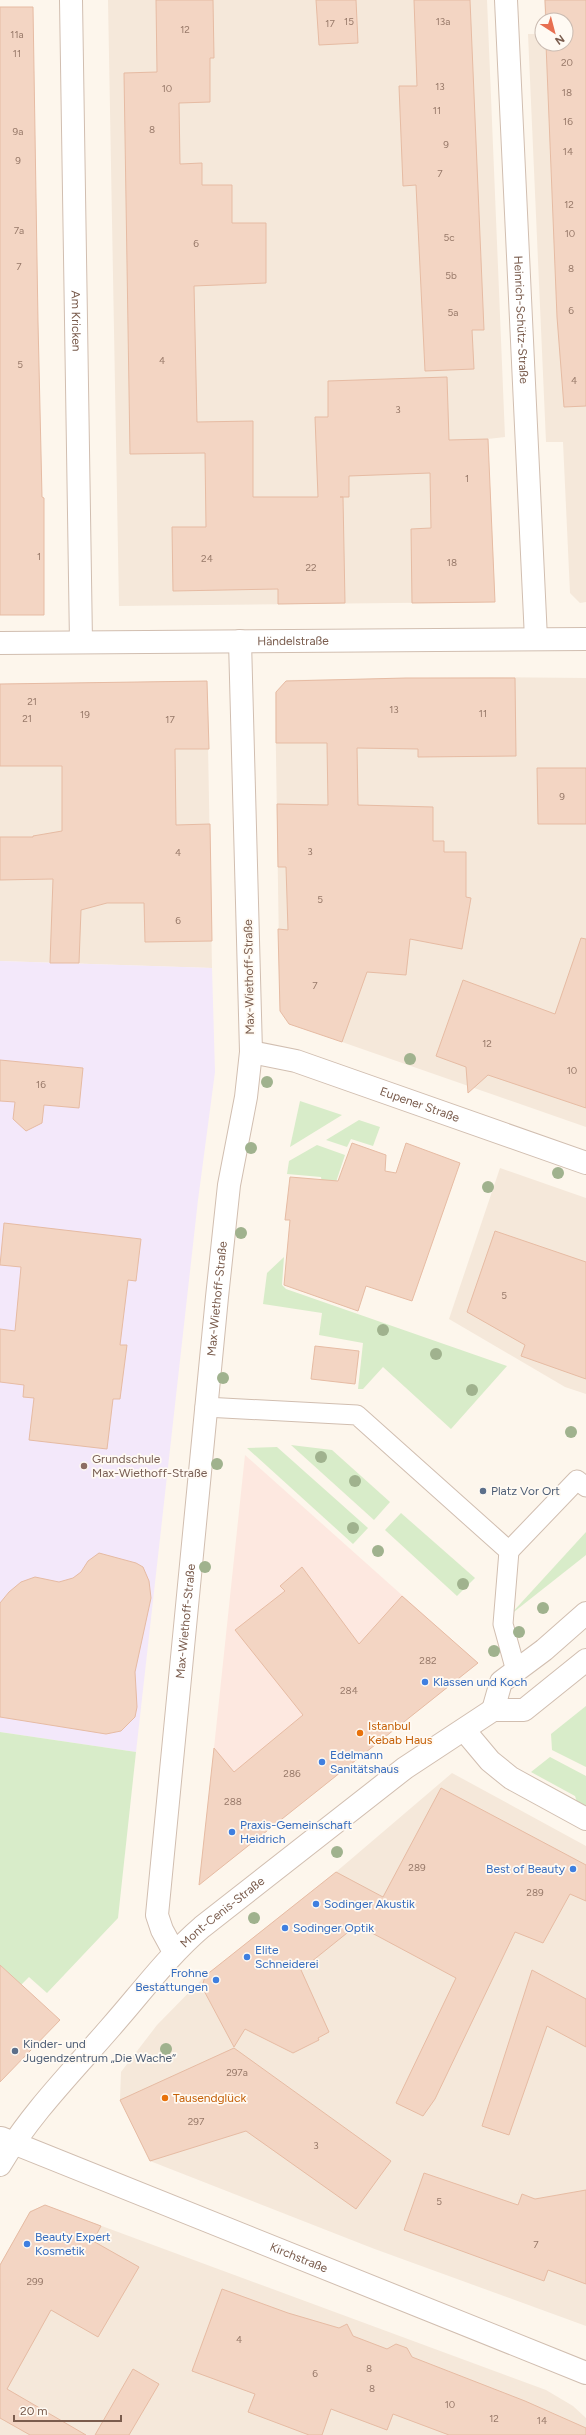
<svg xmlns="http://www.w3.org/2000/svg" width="586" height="2435" viewBox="0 0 586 2435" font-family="Figtree,sans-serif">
  <rect width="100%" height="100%" fill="#fdf6ec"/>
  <g fill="#f5e8da">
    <path d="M108 0H487L505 437 488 439 495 595 488 602 119 606Z"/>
    <path d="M544 0H586V602L580 603 570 593 563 442H546L528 34H542V44H566V20H545Z"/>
    <path d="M491 677 586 678V1127L342 1042 280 1011 275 693 287 680Z"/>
    <path d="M200 681 207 688 212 968 0 961V684Z"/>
    <path d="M500 1168 586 1198V1394L565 1387 449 1319Z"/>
    <path d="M452 1773 586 1846V2326L372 2248 150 2161 120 2100 121 2072 157 2025 205 1976 336 1872Z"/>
    <path d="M45 2205 546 2390 573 2406 586 2418V2435H0V2265L30 2211Z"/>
  </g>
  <path fill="#fde8e0" d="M245 1455 478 1663 210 1876 201 1871Z"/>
  <path fill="#f3e8fa" d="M0 961 212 968 215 1072 198 1200 136 1752 0 1732Z"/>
  <g fill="#d8ecc9">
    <path d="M300 1101 342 1115 290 1147Z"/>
    <path d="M359 1120 380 1127 373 1146 351 1139 347 1147 326 1140Z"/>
    <path d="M317 1145 345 1155 334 1188 322 1184 321 1177 287 1174 289 1161Z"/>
    <path d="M284 1257 282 1285 286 1289 507 1366 451 1429 383 1367 363 1389H358L363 1343 319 1335 322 1313 263 1304 267 1273Z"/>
    <path d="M291 1445 332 1450 390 1502 374 1520Z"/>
    <path d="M277 1447 368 1528 353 1544 247 1448Z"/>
    <path d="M401 1513 475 1578 457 1596 385 1530Z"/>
    <path d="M586 1532V1555L510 1615Z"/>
    <path d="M586 1706V1767L552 1750 551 1734Z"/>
    <path d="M0 1732 136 1752 118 1918 47 1993 29 1977 21 1985 0 1965Z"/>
    <path d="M550 1757 586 1776V1807L577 1802 575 1796 531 1772Z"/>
  </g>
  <g fill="#f3d5c3" stroke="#e6bba3">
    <path d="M156 0H213L214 58H210V102L179 103 180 164 202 163V185H232V223H266V283L194 286 197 422 253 421V497H318L315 417H328V381L447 377 449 440 488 439 495 602 412 603 411 529 431 528 430 473 349 476V497H340H343L345 603 278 604V589L173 591 172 527H206L205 453 130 454 124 73 157 72Z"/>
    <path d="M316 0H356L358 43 319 45Z"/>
    <path d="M414 0H470L484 330H472L474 369 425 371 416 185 403 186 399 86H417Z"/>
    <path d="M545 0H586V406L564 407 557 317 546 44H566V20H546Z"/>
    <path d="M0 7H33L38 322 42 497 44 498V615H0Z"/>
    <path d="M406 678H515L516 756 418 757V749L357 748 358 805 433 807V841H444V852H466V897L471 898 462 949 410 939 406 975 367 972 342 1042 289 1024 280 1011 278 929 288 930 286 867H278L277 804 328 805 327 743H276V692L286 681Z"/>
    <path d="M207 681 209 749H175L176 825 210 824 212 941 145 942 144 903H107L81 910 79 963H50L53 879 0 880V837H33V836L62 831V766H0V684Z"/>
    <path d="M537 768H586V824H538Z"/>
    <path d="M581 938 586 939V1108L488 1075 468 1093 466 1067 436 1056 463 980 555 1014Z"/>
    <path d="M0 1060 83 1068 79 1108 44 1105 42 1123 26 1131 13 1119 15 1102 0 1101Z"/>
    <path d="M352 1143 386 1155 385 1171 396 1173 406 1143 460 1163 412 1301 366 1286 358 1311 284 1285 290 1220H285L290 1177 338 1181Z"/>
    <path d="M4 1223 141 1239 136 1281 128 1280 120 1345H127L120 1399H113L107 1449 29 1440 34 1398 23 1397 24 1385 0 1382V1329L15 1331 21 1267 0 1265Z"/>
    <path d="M495 1231 586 1262V1379L521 1356 525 1345 467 1312Z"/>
    <path d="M315 1346 359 1351 355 1384 311 1379Z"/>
    <path d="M99 1553 136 1563 143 1567 149 1581 151 1598 135 1672 137 1707 135 1717 121 1731 106 1734 0 1717V1603L9 1592 21 1582 35 1577 59 1582 73 1578 81 1572 88 1561Z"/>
    <path d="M302 1567 359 1644 402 1596 478 1663 199 1885 214 1748 234 1772 303 1715 235 1630 285 1591 280 1586Z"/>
    <path d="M441 1788 586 1865V1901L570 1894 543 1943 515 1932 435 2099 423 2116 396 2103 456 1978 357 1925 301 1970 329 2032 318 2038 319 2040 293 2053 245 2029 234 2047 202 1987 205 1976 336 1872 383 1897Z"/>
    <path d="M0 1965 60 2020 0 2082Z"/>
    <path d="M532 1970 586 1999V2047L547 2026 509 2135 482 2126Z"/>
    <path d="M234 2048 391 2161 356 2209 246 2131 150 2161 120 2100Z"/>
    <path d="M424 2173 518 2205 522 2194 535 2199 586 2190V2284L548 2270 544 2281 404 2230Z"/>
    <path d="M45 2205 101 2226 93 2241 139 2267 98 2337 51 2310 7 2389 86 2435H30L0 2418V2265L30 2212Z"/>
    <path d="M222 2289 288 2313 339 2328 347 2324 353 2336 387 2349 396 2344 407 2348 412 2357 525 2401 586 2428V2435H449L393 2414 387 2430 331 2409 322 2435H309L248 2412 255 2394 192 2371Z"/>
    <path d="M133 2369 159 2384 129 2435H95Z"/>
  </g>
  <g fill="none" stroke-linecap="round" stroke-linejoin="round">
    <g stroke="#d1beb0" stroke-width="21">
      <g id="service">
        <path d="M205 1407 357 1415 509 1551 577 1480 586 1487"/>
        <path d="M509 1551 503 1624 516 1671"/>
      </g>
    </g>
    <g stroke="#d1beb0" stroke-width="24">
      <g id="minor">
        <path id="s1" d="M71 0 81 642"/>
        <path id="s2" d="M506 0 536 639"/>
        <path id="s3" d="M0 643 586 639"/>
        <path id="s4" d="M251 1052 296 1061 586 1163"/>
        <path d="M493 1710 501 1682 544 1650 586 1613"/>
        <path d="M464 1730 490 1761 511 1778 586 1819"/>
        <path id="s5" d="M174 1952 162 1930 157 1915 217 1297 229 1185 246 1097 251 1052 240 641"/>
        <path id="s6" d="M1 2138 586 2373"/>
        <path id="s7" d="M0 2165C30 2114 72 2072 110 2028 141 1993 167 1957 202 1927L405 1768 493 1710H524L586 1660"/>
      </g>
    </g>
    <use href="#service" stroke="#fff" stroke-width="19"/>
    <use href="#minor" stroke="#fff" stroke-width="22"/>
  </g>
  <g fill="#a0b28e">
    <circle cx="410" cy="1059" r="6"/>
    <circle cx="267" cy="1082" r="6"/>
    <circle cx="251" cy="1148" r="6"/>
    <circle cx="558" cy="1173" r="6"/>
    <circle cx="488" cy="1187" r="6"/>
    <circle cx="241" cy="1233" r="6"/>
    <circle cx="383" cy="1330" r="6"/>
    <circle cx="436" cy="1354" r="6"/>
    <circle cx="223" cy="1378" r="6"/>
    <circle cx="472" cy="1390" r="6"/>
    <circle cx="571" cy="1432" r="6"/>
    <circle cx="321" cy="1457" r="6"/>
    <circle cx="217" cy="1464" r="6"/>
    <circle cx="355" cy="1481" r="6"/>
    <circle cx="353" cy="1528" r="6"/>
    <circle cx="378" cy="1551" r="6"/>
    <circle cx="205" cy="1567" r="6"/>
    <circle cx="463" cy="1584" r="6"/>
    <circle cx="543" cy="1608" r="6"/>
    <circle cx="519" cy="1632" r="6"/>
    <circle cx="494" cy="1651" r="6"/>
    <circle cx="337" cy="1852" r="6"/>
    <circle cx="254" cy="1918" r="6"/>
    <circle cx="166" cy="2049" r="6"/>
  </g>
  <circle fill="#8d6e63" stroke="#fffaf3" stroke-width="1.5" cx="84" cy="1466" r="4"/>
  <g fill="#5c6f8a" stroke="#fffaf3" stroke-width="1.5">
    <circle cx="483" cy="1491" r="4"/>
    <circle cx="15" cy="2051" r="4"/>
  </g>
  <g fill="#3f7fe0" stroke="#fffaf3" stroke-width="1.5">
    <circle cx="425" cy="1682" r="4"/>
    <circle cx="322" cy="1762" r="4"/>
    <circle cx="232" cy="1832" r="4"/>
    <circle cx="573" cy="1869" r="4"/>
    <circle cx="316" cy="1904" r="4"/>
    <circle cx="285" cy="1928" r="4"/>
    <circle cx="247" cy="1957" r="4"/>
    <circle cx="216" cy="1980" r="4"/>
    <circle cx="27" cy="2244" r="4"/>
  </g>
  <g fill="#e8710a" stroke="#fffaf3" stroke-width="1.5">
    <circle cx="360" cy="1733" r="4"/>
    <circle cx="165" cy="2098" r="4"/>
  </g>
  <g text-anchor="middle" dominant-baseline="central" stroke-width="3.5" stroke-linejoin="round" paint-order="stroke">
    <g font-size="10" fill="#987a6a">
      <text x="349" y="21">15</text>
      <text x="443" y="21">13a</text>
      <text x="330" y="23">17</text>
      <text x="185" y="29">12</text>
      <text x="17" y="34">11a</text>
      <text x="17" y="53">11</text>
      <text x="567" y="62">20</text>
      <text x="440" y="86">13</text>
      <text x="167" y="88">10</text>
      <text x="567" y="92">18</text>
      <text x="437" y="110">11</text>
      <text x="568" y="121">16</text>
      <text x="152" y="129">8</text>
      <text x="18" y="131">9a</text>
      <text x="446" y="144">9</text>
      <text x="568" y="151">14</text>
      <text x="18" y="160">9</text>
      <text x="440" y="173">7</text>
      <text x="569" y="204">12</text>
      <text x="19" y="230">7a</text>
      <text x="570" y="233">10</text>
      <text x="449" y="237">5c</text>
      <text x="196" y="243">6</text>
      <text x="19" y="266">7</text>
      <text x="571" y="268">8</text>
      <text x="451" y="275">5b</text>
      <text x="571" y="310">6</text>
      <text x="453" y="312">5a</text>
      <text x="162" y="360">4</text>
      <text x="20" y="364">5</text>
      <text x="574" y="380">4</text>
      <text x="398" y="409">3</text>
      <text x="467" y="478">1</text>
      <text x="39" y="556">1</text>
      <text x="207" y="558">24</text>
      <text x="452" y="562">18</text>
      <text x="311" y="567">22</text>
      <text x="32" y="701">21</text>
      <text x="394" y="709">13</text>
      <text x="483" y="713">11</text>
      <text x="85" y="714">19</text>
      <text x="27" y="718">21</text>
      <text x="170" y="719">17</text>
      <text x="562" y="796">9</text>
      <text x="310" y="851">3</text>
      <text x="178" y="852">4</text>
      <text x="320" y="899">5</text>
      <text x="178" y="920">6</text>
      <text x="315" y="985">7</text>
      <text x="487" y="1043">12</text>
      <text x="572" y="1070">10</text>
      <text x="41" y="1084">16</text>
      <text x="504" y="1295">5</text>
      <text x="428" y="1660">282</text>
      <text x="349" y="1690">284</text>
      <text x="292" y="1773">286</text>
      <text x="233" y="1801">288</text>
      <text x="417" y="1867">289</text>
      <text x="535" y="1892">289</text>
      <text x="237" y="2072">297a</text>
      <text x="196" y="2121">297</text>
      <text x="316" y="2145">3</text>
      <text x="439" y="2201">5</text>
      <text x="536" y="2244">7</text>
      <text x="35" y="2281">299</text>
      <text x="239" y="2339">4</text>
      <text x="369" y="2368">8</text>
      <text x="315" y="2373">6</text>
      <text x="372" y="2388">8</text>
      <text x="450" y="2404">10</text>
      <text x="494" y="2418">12</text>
      <text x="542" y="2420">14</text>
    </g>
    <g font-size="12" fill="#7a5c4d" stroke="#fffaf3">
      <text stroke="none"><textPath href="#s2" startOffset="320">Heinrich-Schütz-Straße</textPath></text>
      <text stroke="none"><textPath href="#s1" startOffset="321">Am Kricken</textPath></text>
      <text stroke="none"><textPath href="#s3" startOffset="293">Händelstraße</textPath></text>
      <text transform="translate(249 977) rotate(-91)">Max-Wiethoff-Straße</text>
      <text stroke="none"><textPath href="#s4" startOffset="177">Eupener Straße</textPath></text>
      <text stroke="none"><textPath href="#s5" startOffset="660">Max-Wiethoff-Straße</textPath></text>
      <text stroke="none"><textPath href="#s5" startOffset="336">Max-Wiethoff-Straße</textPath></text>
      <text stroke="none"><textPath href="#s7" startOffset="338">Mont-Cenis-Straße</textPath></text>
      <text stroke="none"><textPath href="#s6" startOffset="321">Kirchstraße</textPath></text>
    </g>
    <g font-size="12" fill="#785e54" stroke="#fffaf3" text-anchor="start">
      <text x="92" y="1459">Grundschule<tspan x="92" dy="14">Max-Wiethoff-Straße</tspan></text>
    </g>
    <g font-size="12" fill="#4e5e75" stroke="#fffaf3" text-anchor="start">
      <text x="491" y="1491">Platz Vor Ort</text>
      <text x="23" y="2044">Kinder- und<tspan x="23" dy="14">Jugendzentrum „Die Wache“</tspan></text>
    </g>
    <g font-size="12" fill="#366cbe" stroke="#fffaf3" text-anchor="start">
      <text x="433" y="1682">Klassen und Koch</text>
      <text x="330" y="1755">Edelmann<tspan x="330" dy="14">Sanitätshaus</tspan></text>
      <text x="240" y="1825">Praxis-Gemeinschaft<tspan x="240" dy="14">Heidrich</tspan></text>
      <text x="565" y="1869" text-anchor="end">Best of Beauty</text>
      <text x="324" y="1904">Sodinger Akustik</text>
      <text x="293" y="1928">Sodinger Optik</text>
      <text x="255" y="1950">Elite<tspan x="255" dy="14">Schneiderei</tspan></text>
      <text x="208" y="1973" text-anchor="end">Frohne<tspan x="208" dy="14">Bestattungen</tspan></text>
      <text x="35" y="2237">Beauty Expert<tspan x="35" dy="14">Kosmetik</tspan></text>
    </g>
    <g font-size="12" fill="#c56008" stroke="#fffaf3" text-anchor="start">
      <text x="368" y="1726">Istanbul<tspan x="368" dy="14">Kebab Haus</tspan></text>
      <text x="173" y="2098">Tausendglück</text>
    </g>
  </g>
  <g transform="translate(554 32) rotate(144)"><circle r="19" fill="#fffaf3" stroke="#cabbb1"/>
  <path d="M0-3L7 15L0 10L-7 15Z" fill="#e76f51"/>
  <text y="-6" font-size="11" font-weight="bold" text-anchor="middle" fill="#7a5c4d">N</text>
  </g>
  <path d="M14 2415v6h107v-6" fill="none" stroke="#7a5c4d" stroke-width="2"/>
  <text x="20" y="2415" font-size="12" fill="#7a5c4d" stroke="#fffaf3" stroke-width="3" paint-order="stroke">20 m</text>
</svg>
